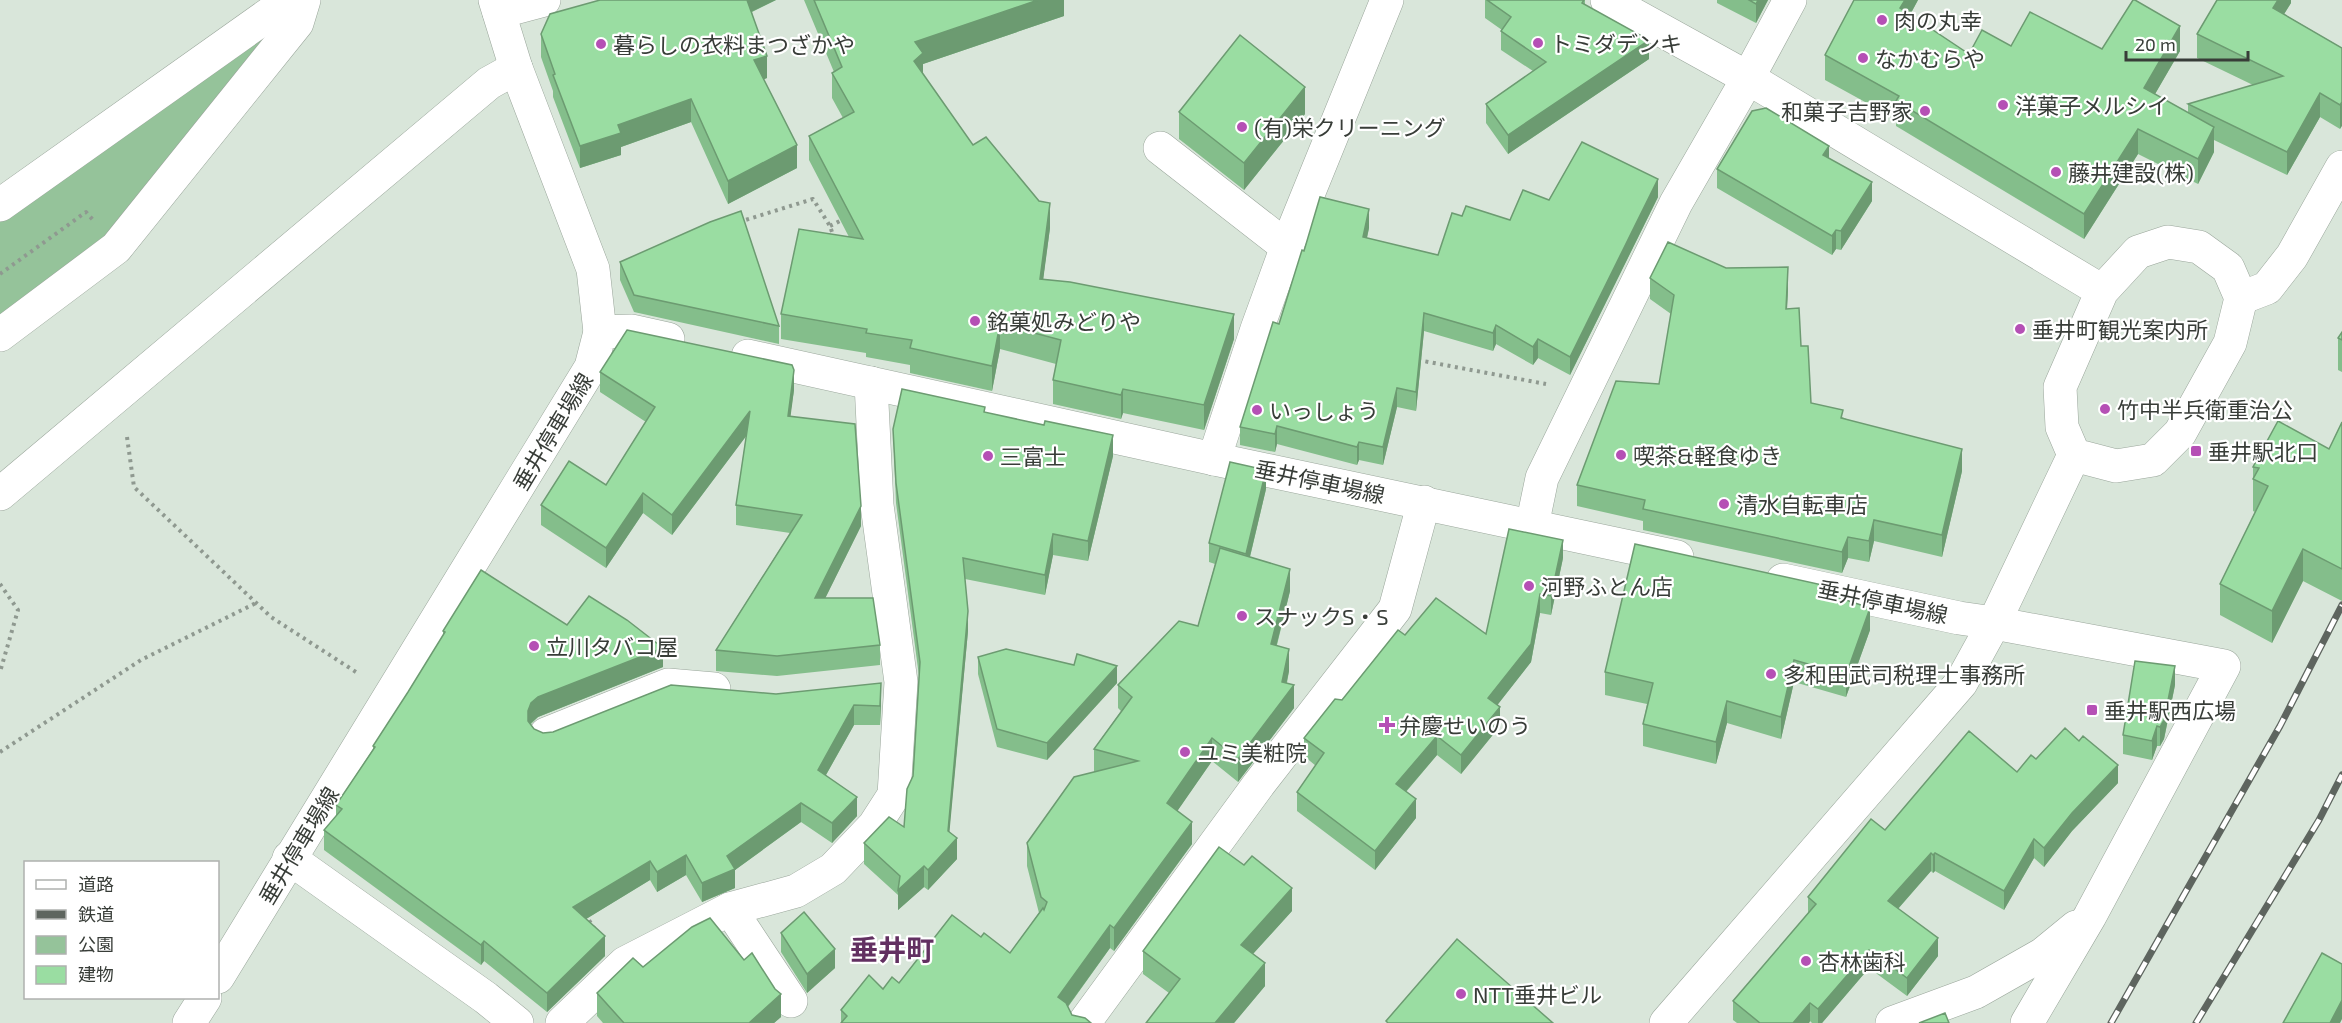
<svg xmlns="http://www.w3.org/2000/svg" width="2342" height="1023" viewBox="0 0 2342 1023" font-family="'Exo 2','Noto Sans JP',sans-serif">
  <rect width="100%" height="100%" fill="#d9e6da"/>
  <path fill="#95c39a" d="M276 23 105 251 0 329V218Z"/>
  <g fill="none" stroke-linecap="round" stroke-linejoin="round">
    <g stroke="#9aa69b" stroke-width="34">
      <g id="minor">
        <path d="M495 0 516 68 593 269 600 332"/>
        <path d="M1607 0 1748 78 2102 291 2060 387 2062 427 2074 455 2116 466 2153 460 2180 433 2230 343 2241 298 2228 268 2199 247 2168 242 2138 252 2102 291"/>
        <path d="M499 12 544 0"/>
        <path d="M1160 148 1287 247"/>
        <path d="M0 205 289 0"/>
        <path d="M2241 298 2267 288 2292 256 2342 167"/>
        <path d="M0 335 116 248 297 23 304 0"/>
        <path d="M1214 459 1257 329 1289 241 1387 0"/>
        <path d="M0 494 489 83 516 68"/>
        <path d="M1532 526 1542 478 1676 203 1748 78 1790 0"/>
        <path d="M546 734 668 685 714 689"/>
        <path d="M289 858 486 998 517 1023"/>
        <path d="M730 909 791 1001"/>
        <path d="M562 1023 625 963 730 909 796 891 833 869 874 826 894 795 901 682 877 505 871 383"/>
        <path d="M1084 1023 1259 784 1395 609 1424 502"/>
        <path d="M1666 1023 1961 683 1994 623 2224 666 2090 916 2027 1023"/>
        <path d="M1892 1023 1976 992 2043 954 2076 927"/>
      </g>
    </g>
    <g stroke="#9aa69b" stroke-width="34">
      <g id="major">
        <path d="M748 356 1214 459 1677 557"/>
        <path d="M1783 580 1959 618 1994 623 2074 455"/>
        <path d="M218 977 591 367 600 332 632 331 668 339"/>
        <path d="M189 1023 205 998"/>
      </g>
    </g>
    <g stroke="#8f9990" stroke-width="4" stroke-dasharray="3 4.5" stroke-linecap="butt">
      <path d="M739 222 813 199 830 226 834 238"/>
      <path d="M830 226 844 219"/>
      <path d="M0 274 86 212 93 220"/>
      <path d="M1418 360 1546 384"/>
      <path d="M127 437 134 487 271 617 359 674"/>
      <path d="M0 584 18 610 0 672"/>
      <path d="M0 752 141 660 256 603"/>
      <path d="M585 914 594 928"/>
    </g>
    <use href="#minor" stroke="#fff" stroke-width="33"/>
    <use href="#major" stroke="#fff" stroke-width="33"/>
    <g stroke="#5e655f" stroke-width="7">
      <g id="rail">
        <path d="M2111 1023 2280 726 2342 605"/>
        <path d="M2196 1023 2319 820 2342 775"/>
      </g>
    </g>
    <use href="#rail" stroke="#fff" stroke-width="4.5" stroke-dasharray="14" stroke-linecap="butt"/>
  </g>
  <g fill="#84be8b">
    <path d="M600 0H776L752 12 767 78 764 79 797 168 728 204 691 122 621 147V155L580 168 553 97V91L541 57V34Z"/>
    <path d="M804 0H1064V16L923 64V75L973 145 1050 228 1043 279 1234 339 1204 430 1123 413 1121 419 1053 404V380L1056 364 1000 349 992 391 910 373V365L866 357V353L781 339V314L849 237 809 160V136L843 118 832 98V73L834 72Z"/>
    <path d="M1485 0H1585V5L1649 59 1508 154 1486 123V104L1533 71 1501 50V31L1502 30 1485 18Z"/>
    <path d="M1717 0H1768L1756 23 1717 3Z"/>
    <path d="M1854 0H1918L1910 15 1969 54 2011 46 2180 51 2155 94 2188 113V104L2253 85 2197 58V34L2291 0V3L2284 14 2342 48 2340 129 2320 117 2287 175 2214 140V152L2198 184 2138 154 2084 239 1896 126V119L1825 80V55Z"/>
    <path d="M1179 112 1305 114 1244 190 1179 139Z"/>
    <path d="M1829 158 1872 201 1841 250 1836 249 1832 255 1717 188V169Z"/>
    <path d="M1658 197 1570 375 1538 358 1533 365 1496 344 1493 351 1424 331 1416 411 1397 407 1383 465 1359 460 1357 465 1277 444 1275 452 1240 445V427L1279 324 1304 251 1369 228 1367 238 1438 255 1462 216 1510 220 1549 200Z"/>
    <path d="M620 262 779 326V344L634 312 620 280Z"/>
    <path d="M1726 268 1788 288 1787 309 1801 346 1811 403 1962 471 1942 557 1874 541 1869 562 1848 558 1842 573 1643 530V521L1577 506V485L1659 384 1671 314 1650 299V278Z"/>
    <path d="M2342 332V372L2338 370V338Z"/>
    <path d="M600 372 794 390 790 416 861 526 825 598 880 645V665L777 676 716 671V650L790 533 736 525V505L746 436 672 535 643 513 606 568 541 525V505L606 485 646 422 600 392Z"/>
    <path d="M985 412 1113 456 1088 561 1053 555 1045 595 965 579 968 631 949 832 957 859 928 890 924 887 898 910V895L864 864V843L904 827 913 776 919 676 896 503 893 429Z"/>
    <path d="M2342 422V601L2303 581 2272 643 2220 615V584L2255 512 2253 511V467L2329 449Z"/>
    <path d="M1266 489 1250 557 1290 591 1277 645 1289 671 1287 683 1294 708 1238 782 1212 761 1177 811 1192 844 1114 951 1110 948 1068 1007 1072 1015 841 1023V1010L883 989 899 983 981 937 1010 953 1039 913 1027 866V843L1094 772V749L1121 711 1118 708V685L1198 626 1215 564 1209 562V543Z"/>
    <path d="M1563 558 1551 615 1540 613 1531 662 1497 705 1500 726 1461 774 1437 755 1406 792 1416 818 1375 870 1297 811V792L1316 766 1304 756V738L1405 635 1486 634Z"/>
    <path d="M1827 594 1870 630 1846 697 1794 682 1781 739 1727 723 1716 764 1643 746V724L1647 704 1605 695V672Z"/>
    <path d="M567 625 663 667 538 717 531 724 534 729 543 733 881 703 880 725H854L826 775 857 816 832 843 801 822 735 870V888L702 902 686 875 657 892 650 880 586 919 605 956 547 1012 484 961 481 965 324 850V830L336 817V805L373 749V746L408 692 443 636V631Z"/>
    <path d="M978 657 1117 683 1047 760 997 747 978 674Z"/>
    <path d="M2175 685 2164 739 2160 746H2157L2152 760 2123 754V735Z"/>
    <path d="M2036 759 2118 783 2072 831 2044 867 2034 858 2004 910 1935 871 1933 873 1931 871 1898 909 1938 956 1907 996 1869 968 1822 1023H1812L1810 1021 1809 1023H1737L1733 1020V1001L1808 914V897L1885 830 2017 772Z"/>
    <path d="M1292 911 1253 954 1265 986 1234 1023H1146L1169 993 1143 974V951Z"/>
    <path d="M781 933 835 968 807 993 781 952Z"/>
    <path d="M744 960 775 989 781 1017 774 1023H603L597 1016V993L643 967Z"/>
  </g>
  <g fill="#6c9b71">
    <path d="M745 0H776L745 15Z"/>
    <path d="M1038 0H1064V16L923 64V78L914 86 915 42Z"/>
    <path d="M1758 0H1768L1756 23V4Z"/>
    <path d="M1905 0H1918L1900 33V8Z"/>
    <path d="M2278 0H2291V3L2273 32V8Z"/>
    <path d="M2180 26V51L2144 113V88Z"/>
    <path d="M1649 40V59L1508 154V135Z"/>
    <path d="M767 56V78L754 83V60Z"/>
    <path d="M1305 87V114L1244 190V163Z"/>
    <path d="M2320 93V117L2287 175V152Z"/>
    <path d="M691 99V122L621 147V155L580 168V146L618 125Z"/>
    <path d="M2342 102V126L2340 129V105Z"/>
    <path d="M2214 127V152L2198 184V159Z"/>
    <path d="M2138 129V154L2084 239V214Z"/>
    <path d="M797 145V168L728 204V181Z"/>
    <path d="M1829 146V165L1823 155Z"/>
    <path d="M1658 179V197L1570 375V357Z"/>
    <path d="M1872 182V201L1841 250V231Z"/>
    <path d="M1050 203V228L1040 304V279Z"/>
    <path d="M1369 209V228L1363 255V237Z"/>
    <path d="M1836 230V249L1832 255V236Z"/>
    <path d="M1788 267V288L1786 330V309Z"/>
    <path d="M1424 313V331L1416 411V392Z"/>
    <path d="M1234 314V339L1204 430V405Z"/>
    <path d="M1000 324V349L992 391V366Z"/>
    <path d="M1496 325V344L1493 351V333Z"/>
    <path d="M1538 339V358L1533 365V347Z"/>
    <path d="M794 370V390L788 436V416Z"/>
    <path d="M1397 388V407L1383 465V447Z"/>
    <path d="M1123 389V413L1121 419V395Z"/>
    <path d="M750 411V431L672 535V515Z"/>
    <path d="M1277 426V444L1275 452V434Z"/>
    <path d="M1113 435V456L1088 561V541Z"/>
    <path d="M1359 442V460L1357 465V447Z"/>
    <path d="M1962 449V471L1942 557V535Z"/>
    <path d="M1266 470V489L1246 573V554Z"/>
    <path d="M643 493V513L606 568V548Z"/>
    <path d="M861 506V526L815 619V598Z"/>
    <path d="M1874 520V541L1869 562V541Z"/>
    <path d="M1053 534V555L1045 595V575Z"/>
    <path d="M1848 537V558L1842 573V552Z"/>
    <path d="M1563 540V558L1551 615V596Z"/>
    <path d="M2303 549V581L2272 643V611Z"/>
    <path d="M1290 569V591L1271 667V644Z"/>
    <path d="M1540 594V613L1531 662 1488 717V698Z"/>
    <path d="M1870 608V630L1846 697V675Z"/>
    <path d="M968 611V631L948 848 957 838V859L928 890V870L948 831Z"/>
    <path d="M663 648V667L538 717 531 723 528 731V711L531 703 538 697Z"/>
    <path d="M1289 649V671L1283 699 1294 685V708L1238 782V759L1282 682Z"/>
    <path d="M1794 660V682L1781 739V717Z"/>
    <path d="M1117 666V683L1047 760V743Z"/>
    <path d="M2175 666V685L2164 739 2160 746V727Z"/>
    <path d="M881 683V703L880 725V706Z"/>
    <path d="M1727 701V723L1716 764V742Z"/>
    <path d="M854 705V725L818 789V770Z"/>
    <path d="M1500 707V726L1461 774V755Z"/>
    <path d="M2157 726V746L2152 760V741Z"/>
    <path d="M1437 736V755L1396 803V784Z"/>
    <path d="M1212 738V761L1167 826V803Z"/>
    <path d="M2118 765V783L2072 831 2044 867V848L2072 813Z"/>
    <path d="M857 797V816L832 843V823Z"/>
    <path d="M1416 799V818L1375 870V851Z"/>
    <path d="M801 803V822L735 870V888L702 902V883L727 856Z"/>
    <path d="M1192 822V844L1114 951V928Z"/>
    <path d="M2034 839V858L2004 910V891Z"/>
    <path d="M1931 853V871L1888 920V901Z"/>
    <path d="M1935 853V871L1933 873V855Z"/>
    <path d="M686 855V875L657 892V872Z"/>
    <path d="M650 861V880L573 927V907Z"/>
    <path d="M924 866V887L898 910V890Z"/>
    <path d="M1292 888V911L1241 967V945Z"/>
    <path d="M1110 925V948L1058 1020V997Z"/>
    <path d="M605 936V956L547 1012V993Z"/>
    <path d="M1938 938V956L1907 996V978Z"/>
    <path d="M484 941V961L481 965V945Z"/>
    <path d="M835 949V968L807 993V974Z"/>
    <path d="M1869 950V968L1822 1023H1818V1009Z"/>
    <path d="M1265 963V986L1234 1023H1215Z"/>
    <path d="M781 994V1017L774 1023H749Z"/>
    <path d="M2342 1000V1019L2340 1023H2330Z"/>
    <path d="M1810 1003V1021L1809 1023H1793Z"/>
  </g>
  <g fill="#9adda2" stroke="#6c9b71" stroke-width="1.5">
    <path d="M600 0H747L767 56 754 60 797 145 728 181 691 99 618 125 621 133 580 146 553 75 555 74 541 34 550 14Z"/>
    <path d="M814 0H1038L915 42 923 53 914 61 973 145 986 137 1039 201 1050 203 1040 279 1070 282 1234 314 1204 405 1123 389 1121 395 1053 380 1061 340 1000 324 992 366 910 348 912 340 866 333 867 329 781 314 799 229 863 239 809 136 854 112 832 73 842 67Z"/>
    <path d="M1487 0H1584L1582 3 1649 40 1508 135 1486 104 1546 62 1501 31 1511 17Z"/>
    <path d="M1749 0H1758L1756 4Z"/>
    <path d="M1854 0H1905L1900 8 1969 54 1982 30 2011 46 2030 12 2102 49 2133 0H2135L2180 26 2144 88 2214 127 2198 159 2138 129 2084 214 1896 101 1899 96 1825 55Z"/>
    <path d="M2217 0H2278L2273 8 2342 48V102L2340 105 2320 93 2287 152 2188 104 2283 76 2197 34Z"/>
    <path d="M1240 35 1305 87 1244 163 1179 112Z"/>
    <path d="M1766 108 1829 146 1823 155 1872 182 1841 231 1836 230 1832 236 1717 169 1752 111Z"/>
    <path d="M1582 142 1658 179 1570 357 1538 339 1533 347 1496 325 1493 333 1424 313 1416 392 1397 388 1383 447 1359 442 1357 447 1277 426 1275 434 1240 427 1273 322 1279 324 1302 250 1304 251 1320 197 1369 209 1363 237 1438 255 1452 213 1462 216 1466 206 1510 220 1523 190 1549 200Z"/>
    <path d="M741 211 779 326 634 295 620 262 710 222Z"/>
    <path d="M1668 242 1726 268 1788 267 1786 309 1799 308 1801 346H1808L1811 403 1843 410 1841 418 1962 449 1942 535 1874 520 1869 541 1848 537 1842 552 1643 509 1645 500 1577 485 1616 381 1659 384 1674 295 1650 278Z"/>
    <path d="M627 330 792 365 794 370 788 416 855 424 861 506 815 598H873L880 645 777 656 716 650 802 515 736 505 750 411 672 515 643 493 606 548 541 505 569 461 606 485 655 407 600 372Z"/>
    <path d="M2342 332V340L2338 338Z"/>
    <path d="M902 389 985 407 984 412 1044 425 1045 421 1113 435 1088 541 1053 534 1045 575 963 558 968 611 948 831 957 838 928 870 924 866 898 890 900 876 864 843 889 817 904 827 907 789 913 776 920 662 896 483 893 429Z"/>
    <path d="M2278 421 2329 449 2342 422V569L2303 549 2272 611 2220 584 2268 486 2253 479 2259 468 2253 467Z"/>
    <path d="M1230 462 1266 470 1246 554 1209 543Z"/>
    <path d="M1509 529 1563 540 1551 596 1540 594 1531 644 1488 698 1500 707 1461 755 1437 736 1396 784 1416 799 1375 851 1297 792 1324 753 1304 738 1335 699 1342 700 1398 630 1405 635 1436 598 1486 634Z"/>
    <path d="M1635 544 1827 586 1825 593 1870 608 1846 675 1794 660 1781 717 1727 701 1716 742 1643 724 1653 683 1605 672Z"/>
    <path d="M1220 548 1290 569 1271 644 1289 649 1282 682 1294 685 1238 759 1212 738 1167 803 1192 822 1114 928 1110 925 1058 997 1066 1003 1072 1015 1085 1018 1091 1023H841L847 1016 841 1010 869 975 883 989 892 977 899 983 952 915 981 937 984 933 1010 953 1043 908 1044 910 1047 902 1041 897 1027 843 1074 777 1138 761 1094 749 1132 697 1118 685 1179 621 1198 626Z"/>
    <path d="M481 570 567 625 589 596 627 620 663 648 538 697 531 703 528 711V721L534 729 543 733 553 732 671 685 776 694 881 683 880 706 854 705 818 770 857 797 832 823 801 803 727 856 735 869 702 883 686 855 657 872 650 861 573 907 605 936 547 993 484 941 481 945 324 830 342 809 336 805 375 747 373 746 408 692 445 632 443 631Z"/>
    <path d="M1006 649 1074 665 1077 654 1117 666 1047 743 997 729 978 657Z"/>
    <path d="M2135 661 2175 666 2164 720 2160 727 2157 726 2152 741 2123 735Z"/>
    <path d="M2065 728 2079 741 2083 736 2118 765 2072 813 2044 848 2034 839 2004 891 1935 853 1933 855 1931 853 1888 901 1938 938 1907 978 1869 950 1818 1009 1810 1003 1793 1023H1760L1733 1001 1816 904 1808 897 1871 819 1885 830 1969 731 2017 772 2031 755 2036 759Z"/>
    <path d="M1219 847 1244 865 1252 856 1292 888 1241 945 1265 963 1215 1023H1146L1180 979 1143 951Z"/>
    <path d="M804 912 835 949 807 974 781 933Z"/>
    <path d="M710 918 744 960 752 953 775 989 781 994 749 1023H624L597 993 633 958 643 967 692 927Z"/>
    <path d="M1457 939 1553 1023H1388L1386 1021Z"/>
    <path d="M2322 953 2342 964V1000L2330 1023H2283Z"/>
    <path d="M1945 1013 1949 1023H1919Z"/>
  </g>
  <g fill="#b550b5" stroke="#fff" stroke-width="2">
    <circle cx="1882" cy="20" r="6"/>
    <circle cx="1538" cy="43" r="6"/>
    <circle cx="601" cy="44" r="6"/>
    <circle cx="1863" cy="58" r="6"/>
    <circle cx="2003" cy="105" r="6"/>
    <circle cx="1925" cy="111" r="6"/>
    <circle cx="1242" cy="127" r="6"/>
    <circle cx="2056" cy="172" r="6"/>
    <circle cx="975" cy="321" r="6"/>
    <circle cx="2020" cy="329" r="6"/>
    <circle cx="2105" cy="409" r="6"/>
    <circle cx="1257" cy="410" r="6"/>
    <rect x="2190" y="445" width="12" height="12" rx="3"/>
    <circle cx="1621" cy="455" r="6"/>
    <circle cx="988" cy="456" r="6"/>
    <circle cx="1724" cy="504" r="6"/>
    <circle cx="1529" cy="586" r="6"/>
    <circle cx="1242" cy="616" r="6"/>
    <circle cx="534" cy="646" r="6"/>
    <circle cx="1771" cy="674" r="6"/>
    <rect x="2086" y="704" width="12" height="12" rx="3"/>
    <path d="M1384 716h6v6h6v6h-6v6h-6v-6h-6v-6h6z"/>
    <circle cx="1185" cy="752" r="6"/>
    <circle cx="1806" cy="961" r="6"/>
    <circle cx="1461" cy="994" r="6"/>
  </g>
  <g text-anchor="middle" dominant-baseline="central" stroke-width="4.5" stroke-linejoin="round" paint-order="stroke">
    <g font-size="22" fill="#383d38" stroke="#fff" text-anchor="start">
      <text x="1894" y="20">肉の丸幸</text>
      <text x="1550" y="43">トミダデンキ</text>
      <text x="613" y="44">暮らしの衣料まつざかや</text>
      <text x="1875" y="58">なかむらや</text>
      <text x="2015" y="105">洋菓子メルシイ</text>
      <text x="1913" y="111" text-anchor="end">和菓子吉野家</text>
      <text x="1254" y="127">(有)栄クリーニング</text>
      <text x="2068" y="172">藤井建設(株)</text>
      <text x="987" y="321">銘菓処みどりや</text>
      <text x="2032" y="329">垂井町観光案内所</text>
      <text x="2117" y="409">竹中半兵衛重治公</text>
      <text x="1269" y="410">いっしょう</text>
      <text x="2208" y="451">垂井駅北口</text>
      <text x="1633" y="455">喫茶&amp;軽食ゆき</text>
      <text x="1000" y="456">三富士</text>
      <text x="1736" y="504">清水自転車店</text>
      <text x="1541" y="586">河野ふとん店</text>
      <text x="1254" y="616">スナックS・S</text>
      <text x="546" y="646">立川タバコ屋</text>
      <text x="1783" y="674">多和田武司税理士事務所</text>
      <text x="2104" y="710">垂井駅西広場</text>
      <text x="1399" y="725">弁慶せいのう</text>
      <text x="1197" y="752">ユミ美粧院</text>
      <text x="1818" y="961">杏林歯科</text>
      <text x="1473" y="994">NTT垂井ビル</text>
    </g>
    <g font-size="22" fill="#383d38" stroke="#fff">
      <text transform="translate(552 431) rotate(-59)">垂井停車場線</text>
      <text transform="translate(1320 481) rotate(12)">垂井停車場線</text>
      <text transform="translate(1883 601) rotate(12)">垂井停車場線</text>
      <text transform="translate(298 845) rotate(-59)">垂井停車場線</text>
    </g>
    <g font-size="28" font-weight="bold" fill="#623061" stroke="#fff">
      <text x="892" y="949">垂井町</text>
    </g>
  </g>
  <rect x="24" y="861" width="195" height="138" fill="#ffffff" stroke="#afb1af" stroke-width="1.5"/>
  <rect x="36" y="880" width="30" height="9" fill="#ffffff" stroke="#afb1af" stroke-width="1.5"/>
  <text x="78" y="891" font-size="18" fill="#383d38">道路</text>
  <rect x="36" y="910" width="30" height="9" fill="#5e655f" stroke="#afb1af" stroke-width="1.5"/>
  <text x="78" y="921" font-size="18" fill="#383d38">鉄道</text>
  <rect x="36" y="936" width="30" height="18" fill="#95c39a" stroke="#afb1af" stroke-width="1.5"/>
  <text x="78" y="951" font-size="18" fill="#383d38">公園</text>
  <rect x="36" y="966" width="30" height="18" fill="#9adda2" stroke="#afb1af" stroke-width="1.5"/>
  <text x="78" y="981" font-size="18" fill="#383d38">建物</text>
  <path d="M2126 51v9h122v-9" fill="none" stroke="#383d38" stroke-width="3"/>
  <text x="2135" y="51" font-size="18" fill="#383d38" stroke="#ffffff" stroke-width="4.5" paint-order="stroke">20 m</text>
</svg>
